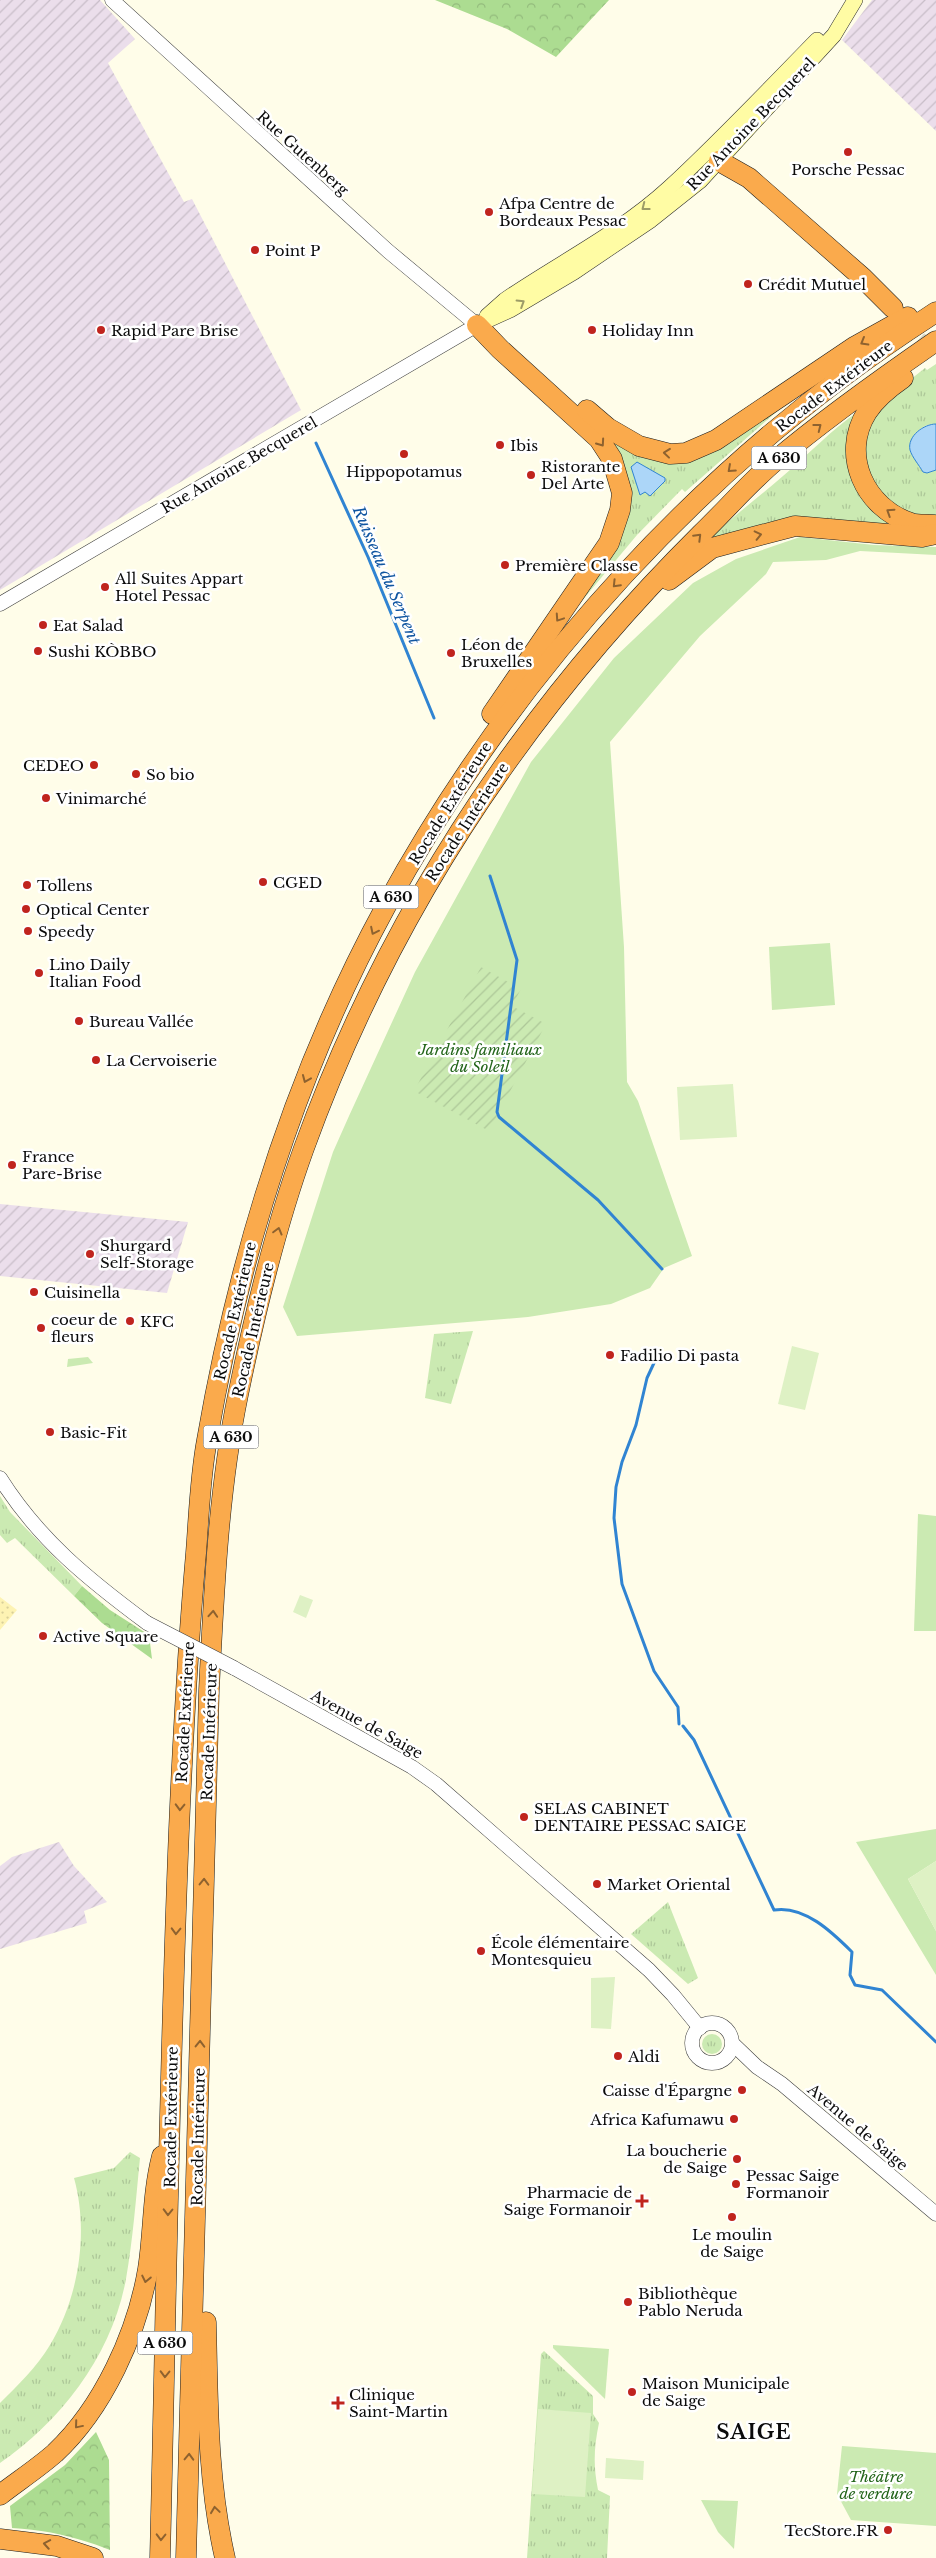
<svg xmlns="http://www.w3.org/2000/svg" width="936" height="2558" viewBox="0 0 936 2558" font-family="'Libre Baskerville',serif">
  <defs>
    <pattern id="industrial-furrows" width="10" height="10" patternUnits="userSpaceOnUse" patternTransform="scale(1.25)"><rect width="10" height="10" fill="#ebdeeb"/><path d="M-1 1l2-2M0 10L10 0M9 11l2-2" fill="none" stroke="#c8bdc8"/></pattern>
    <pattern id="grass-tufts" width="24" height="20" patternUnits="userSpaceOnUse" patternTransform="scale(1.25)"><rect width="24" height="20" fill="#cbeab2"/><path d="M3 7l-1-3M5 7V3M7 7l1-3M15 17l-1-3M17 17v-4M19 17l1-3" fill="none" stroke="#adc798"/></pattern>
    <pattern id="forest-crowns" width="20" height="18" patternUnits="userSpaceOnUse" patternTransform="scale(1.25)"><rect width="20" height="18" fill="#acdc91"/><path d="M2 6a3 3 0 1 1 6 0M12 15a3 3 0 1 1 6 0" fill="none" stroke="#93bb7c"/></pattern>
    <pattern id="sand-dots" width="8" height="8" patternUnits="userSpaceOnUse" patternTransform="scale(1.25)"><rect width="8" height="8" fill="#fdf3b3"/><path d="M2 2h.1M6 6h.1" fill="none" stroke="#d8cf99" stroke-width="1.8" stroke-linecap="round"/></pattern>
    <pattern id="garden-furrows" width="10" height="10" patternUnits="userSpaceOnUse" patternTransform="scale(1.25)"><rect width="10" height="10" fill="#cbeab2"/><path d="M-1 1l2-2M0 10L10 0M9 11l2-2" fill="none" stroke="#adc798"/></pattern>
  </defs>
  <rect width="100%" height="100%" fill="#fffde9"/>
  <g fill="url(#industrial-furrows)">
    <path d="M0 0H100L135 39 108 63 184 202 192 199 301 410 0 590Z"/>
    <path d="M872 0H936V131L842 40Z"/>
    <path d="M0 1204 188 1222 167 1293 0 1276Z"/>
    <path d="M59 1842 74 1866 107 1902 84 1911 87 1923 0 1949V1866L12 1857Z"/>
  </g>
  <g fill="url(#grass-tufts)">
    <path d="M936 364V424C919 424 913 436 910 451L923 472 927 473 936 470V516H933L905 513 881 497 863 462 865 432 891 395 925 368 927 370Z"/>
    <path d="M791 399 685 492 682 489 637 535 560 627 619 533 605 439 658 457Z"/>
    <path d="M859 411 850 443 898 524 709 539C733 516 758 498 783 476 809 454 831 430 859 411Z"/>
    <path d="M473 1331 451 1404 425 1398 434 1334Z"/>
    <path d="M88 1357 93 1363 67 1367 68 1359Z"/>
    <path d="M0 1496 10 1512 82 1586 74 1596 15 1538 7 1543 0 1535Z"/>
    <path d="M668 1902 698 1978 688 1984 631 1934Z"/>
    <circle cx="712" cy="2044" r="10"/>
    <path d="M130 2152 140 2158C136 2198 133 2239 126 2279 112 2355 62 2420 0 2463V2403C18 2385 37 2367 50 2345 79 2297 89 2232 74 2178L114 2168Z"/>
    <path d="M544 2351 593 2396V2414L599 2423C594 2447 593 2465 598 2490L610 2496 607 2558H527L541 2354Z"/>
  </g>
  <g fill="url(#forest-crowns)">
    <path d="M435 0H609L556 57 507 29Z"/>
    <path d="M82 1586 110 1610 149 1635 152 1659 102 1623 74 1596Z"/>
    <path d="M96 2432 109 2460 110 2550C77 2537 47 2530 12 2528L10 2506 65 2465Z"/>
  </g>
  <path fill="url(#sand-dots)" d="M0 1597 17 1610 0 1630Z"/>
  <g fill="#cbeab2">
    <path d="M800 537 874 545 936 547V555L860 551 826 560 773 562 766 574 700 636 610 742 624 947 627 1082 638 1101 692 1256 664 1268 650 1288 611 1304 528 1317 297 1336 283 1307 333 1152 349 1116 415 972 531 762 614 658 693 583 736 559Z"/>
    <path d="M830 943 835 1005 772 1010 769 947Z"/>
    <path d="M918 1514 936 1516V1631H914Z"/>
    <path d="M936 1829V1861L908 1879 936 1931V1975L856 1842Z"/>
    <path d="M553 2345 609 2349 605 2399 553 2348Z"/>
    <path d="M842 2446 936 2453V2526L851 2520 837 2494Z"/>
    <path d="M701 2500 738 2501 734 2549 718 2532Z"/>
  </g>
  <path fill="url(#garden-furrows)" d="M481 967 521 989 512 1006 546 1024 489 1131 414 1091Z"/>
  <g fill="#def1c4">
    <path d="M733 1084 737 1137 680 1140 677 1087Z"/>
    <path d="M792 1346 819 1353 805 1410 778 1404Z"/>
    <path d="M300 1595 313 1600 306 1618 293 1612Z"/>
    <path d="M936 1861V1931L908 1879Z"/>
    <path d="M615 1977 611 2029 591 2028V1978Z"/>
    <path d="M538 2409 591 2413 585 2497 532 2494Z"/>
    <path d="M606 2458 644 2461 643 2480 605 2478Z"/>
  </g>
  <g fill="#acd6f8" stroke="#3084d2">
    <path d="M936 424V470L927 473 923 472C919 465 912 457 910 450 907 436 924 424 936 424Z"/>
    <path d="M637 462 665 478V481L650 496 645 492 640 495 631 467Z"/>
  </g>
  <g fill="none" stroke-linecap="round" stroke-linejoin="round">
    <g stroke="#3084d2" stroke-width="3">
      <path d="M316 443 368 557 434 718"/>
      <path d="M490 876 517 960 497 1112 499 1117 598 1200 662 1269"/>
      <path d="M654 1363 647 1378 636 1425 622 1462 616 1487 614 1518 622 1584 654 1671 678 1707 679 1724"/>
      <path d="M683 1726 694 1740 774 1910C804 1905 832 1932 852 1952L850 1975 855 1985 882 1990 936 2042"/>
    </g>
    <path stroke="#dad9c8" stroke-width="20" stroke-dasharray="20 10" stroke-linecap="butt" d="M895 321 936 357"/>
    <g stroke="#3e3e3e" stroke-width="15">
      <g id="tertiary">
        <path d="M0 604 477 325 388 251 112 0"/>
        <path d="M0 1478C39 1540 89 1580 147 1623"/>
        <path d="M234 1668 412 1767 436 1784 649 1970 673 1995 700 2028"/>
        <circle cx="712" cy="2043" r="20"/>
        <path d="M733 2044 757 2067 782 2084 936 2214"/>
      </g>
    </g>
    <g stroke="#2d2d2d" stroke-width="16">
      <g id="secondary">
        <path d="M487 316 505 300C559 263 620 233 669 188 720 141 768 90 817 40"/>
        <path d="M477 325 510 310 574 272 651 220 700 181 834 35 855 0"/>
      </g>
    </g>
    <g stroke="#1c1c1c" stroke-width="21">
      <g id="motorway">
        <path d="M719 161 749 178 863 278 893 308"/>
        <path d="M477 325 500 349 599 439 612 459 622 493 620 510 609 543 492 714"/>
        <path d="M903 378C890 387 876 398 867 412 840 455 865 508 911 523 918 525 927 524 934 525"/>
        <path d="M587 410 608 428 639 446 670 454 686 453 716 440 854 347 908 317"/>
        <path d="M669 580 712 548 795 526 922 537 936 534"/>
        <path d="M206 2322C208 2401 207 2480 225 2558"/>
        <path d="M0 2495C18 2481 38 2468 55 2453 103 2408 137 2334 148 2269 154 2231 152 2195 162 2156"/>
        <path d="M0 2539 57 2546 93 2558"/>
        <path d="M160 2558C166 2315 169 2072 179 1829 183 1736 188 1645 196 1553 199 1515 200 1477 207 1440 239 1255 296 1071 386 906 516 668 708 458 936 312"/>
        <path d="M186 2558 209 1690C214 1592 218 1492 238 1395 255 1312 275 1228 304 1148 389 913 525 709 701 534 726 510 749 483 775 461 826 418 881 379 936 341"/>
      </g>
    </g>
    <use href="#tertiary" stroke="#fff" stroke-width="14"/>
    <use href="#secondary" stroke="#fffca4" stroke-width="15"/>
    <use href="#motorway" stroke="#faaa4c" stroke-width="20"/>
    <g stroke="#3e3e3e" stroke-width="15" stroke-linecap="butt">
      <path id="tertiary-bridge" d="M147 1623 234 1668"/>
    </g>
    <use href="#tertiary-bridge" stroke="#fff" stroke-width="14"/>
  </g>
  <defs><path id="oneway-chevron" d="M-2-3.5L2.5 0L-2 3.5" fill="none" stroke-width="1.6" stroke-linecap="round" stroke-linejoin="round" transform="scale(1.25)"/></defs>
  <g stroke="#9d9c67">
    <use href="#oneway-chevron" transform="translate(645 207) rotate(142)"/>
    <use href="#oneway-chevron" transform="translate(521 303) rotate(-32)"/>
  </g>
  <g stroke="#8e622f">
    <use href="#oneway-chevron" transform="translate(864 342) rotate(150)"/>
    <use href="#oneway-chevron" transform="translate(818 427) rotate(-38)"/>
    <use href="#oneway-chevron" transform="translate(601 443) rotate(55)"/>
    <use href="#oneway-chevron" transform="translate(667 453) rotate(-174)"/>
    <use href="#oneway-chevron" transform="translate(731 469) rotate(138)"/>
    <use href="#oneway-chevron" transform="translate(890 512) rotate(-147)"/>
    <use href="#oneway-chevron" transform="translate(758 535) rotate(-13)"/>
    <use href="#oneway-chevron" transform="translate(698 537) rotate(-45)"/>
    <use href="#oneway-chevron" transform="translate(616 584) rotate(134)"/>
    <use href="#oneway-chevron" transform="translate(559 618) rotate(124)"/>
    <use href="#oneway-chevron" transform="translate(374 931) rotate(116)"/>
    <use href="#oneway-chevron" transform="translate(306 1079) rotate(113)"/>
    <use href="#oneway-chevron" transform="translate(278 1231) rotate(-75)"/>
    <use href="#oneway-chevron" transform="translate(213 1614) rotate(-86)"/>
    <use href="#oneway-chevron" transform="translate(180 1807) rotate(92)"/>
    <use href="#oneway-chevron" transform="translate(204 1882) rotate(-89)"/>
    <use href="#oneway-chevron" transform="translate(176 1931) rotate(92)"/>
    <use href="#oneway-chevron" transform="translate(200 2044) rotate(-89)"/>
    <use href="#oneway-chevron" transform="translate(168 2212) rotate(91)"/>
    <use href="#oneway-chevron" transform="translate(146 2279) rotate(102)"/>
    <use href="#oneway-chevron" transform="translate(165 2374) rotate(91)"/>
    <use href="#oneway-chevron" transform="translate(78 2425) rotate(130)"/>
    <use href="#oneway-chevron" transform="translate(189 2457) rotate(-88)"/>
    <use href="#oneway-chevron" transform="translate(215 2510) rotate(-98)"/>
    <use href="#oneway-chevron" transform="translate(161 2537) rotate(91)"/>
    <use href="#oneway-chevron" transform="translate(47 2544) rotate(-170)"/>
  </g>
  <g fill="#c0241e" stroke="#fff" stroke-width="2">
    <circle cx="848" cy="152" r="5"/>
    <circle cx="489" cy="212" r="5"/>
    <circle cx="255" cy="250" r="5"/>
    <circle cx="748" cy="284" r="5"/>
    <circle cx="101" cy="330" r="5"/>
    <circle cx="592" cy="330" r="5"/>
    <circle cx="500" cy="445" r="5"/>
    <circle cx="404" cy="454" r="5"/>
    <circle cx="531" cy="475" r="5"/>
    <circle cx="505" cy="565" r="5"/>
    <circle cx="105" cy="587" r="5"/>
    <circle cx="43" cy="625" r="5"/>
    <circle cx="38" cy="651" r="5"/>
    <circle cx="451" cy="653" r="5"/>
    <circle cx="94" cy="765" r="5"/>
    <circle cx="136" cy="774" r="5"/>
    <circle cx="46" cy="798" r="5"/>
    <circle cx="263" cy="882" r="5"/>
    <circle cx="27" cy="885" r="5"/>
    <circle cx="26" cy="909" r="5"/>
    <circle cx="28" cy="931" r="5"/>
    <circle cx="39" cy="973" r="5"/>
    <circle cx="79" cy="1021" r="5"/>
    <circle cx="96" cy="1060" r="5"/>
    <circle cx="12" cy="1165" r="5"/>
    <circle cx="90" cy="1254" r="5"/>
    <circle cx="34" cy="1292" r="5"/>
    <circle cx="130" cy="1321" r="5"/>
    <circle cx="41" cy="1328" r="5"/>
    <circle cx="610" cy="1355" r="5"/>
    <circle cx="50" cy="1432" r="5"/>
    <circle cx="43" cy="1636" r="5"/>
    <circle cx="524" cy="1817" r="5"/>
    <circle cx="597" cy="1884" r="5"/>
    <circle cx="481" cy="1951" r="5"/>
    <circle cx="618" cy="2056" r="5"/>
    <circle cx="742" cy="2090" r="5"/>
    <circle cx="734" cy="2119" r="5"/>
    <circle cx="737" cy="2159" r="5"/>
    <circle cx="736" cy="2184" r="5"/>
    <path d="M639.5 2193.5h5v5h5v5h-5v5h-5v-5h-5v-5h5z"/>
    <circle cx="732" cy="2217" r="5"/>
    <circle cx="628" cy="2302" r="5"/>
    <circle cx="632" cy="2392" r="5"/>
    <path d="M335.5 2395.5h5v5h5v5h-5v5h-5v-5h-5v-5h5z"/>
    <circle cx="888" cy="2530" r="5"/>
  </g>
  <g text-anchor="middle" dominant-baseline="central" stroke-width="5" stroke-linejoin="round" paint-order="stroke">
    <g fill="#fff" stroke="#545454" stroke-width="1">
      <rect x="751.5" y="446.5" width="55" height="23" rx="4"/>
      <rect x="363.5" y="885.5" width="55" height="23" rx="4"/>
      <rect x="203.5" y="1425.5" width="55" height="23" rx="4"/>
      <rect x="137.5" y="2331.5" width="55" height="23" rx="4"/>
    </g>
    <g font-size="14" font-weight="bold" fill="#0b0b0b">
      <text x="779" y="458">A 630</text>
      <text x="391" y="897">A 630</text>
      <text x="231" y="1437">A 630</text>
      <text x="165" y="2343">A 630</text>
    </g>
    <g font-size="15" fill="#0b0b0b" stroke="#fff">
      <text transform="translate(751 124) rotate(-46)">Rue Antoine Becquerel</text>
      <text transform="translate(303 153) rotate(42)">Rue Gutenberg</text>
      <text transform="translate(834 386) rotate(-37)">Rocade Extérieure</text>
      <text transform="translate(239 465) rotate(-30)">Rue Antoine Becquerel</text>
      <text transform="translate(450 803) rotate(-58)">Rocade Extérieure</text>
      <text transform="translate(467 822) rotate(-57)">Rocade Intérieure</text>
      <text transform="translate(235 1311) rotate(-77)">Rocade Extérieure</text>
      <text transform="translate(253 1330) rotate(-77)">Rocade Intérieure</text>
      <text transform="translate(185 1712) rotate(-87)">Rocade Extérieure</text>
      <text transform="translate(367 1724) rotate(29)">Avenue de Saige</text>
      <text transform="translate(209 1732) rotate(-88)">Rocade Intérieure</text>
      <text transform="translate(171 2117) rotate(-89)">Rocade Extérieure</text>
      <text transform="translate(858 2127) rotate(40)">Avenue de Saige</text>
      <text transform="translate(198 2137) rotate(-89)">Rocade Intérieure</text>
    </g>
    <g font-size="15" fill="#0b0b0b" stroke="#fff" text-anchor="start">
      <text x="848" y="169" text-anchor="middle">Porsche Pessac</text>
      <text x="499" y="203">Afpa Centre de<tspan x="499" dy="17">Bordeaux Pessac</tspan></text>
      <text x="265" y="250">Point P</text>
      <text x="758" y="284">Crédit Mutuel</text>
      <text x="111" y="330">Rapid Pare Brise</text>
      <text x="602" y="330">Holiday Inn</text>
      <text x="510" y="445">Ibis</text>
      <text x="541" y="466">Ristorante<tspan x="541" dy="17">Del Arte</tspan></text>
      <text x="404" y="471" text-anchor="middle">Hippopotamus</text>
      <text x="515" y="565">Première Classe</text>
      <text x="115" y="578">All Suites Appart<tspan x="115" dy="17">Hotel Pessac</tspan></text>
      <text x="53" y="625">Eat Salad</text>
      <text x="461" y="644">Léon de<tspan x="461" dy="17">Bruxelles</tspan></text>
      <text x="48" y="651">Sushi KÒBBO</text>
      <text x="84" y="765" text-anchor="end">CEDEO</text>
      <text x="146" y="774">So bio</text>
      <text x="56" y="798">Vinimarché</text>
      <text x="273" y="882">CGED</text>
      <text x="37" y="885">Tollens</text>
      <text x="36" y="909">Optical Center</text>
      <text x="38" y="931">Speedy</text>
      <text x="49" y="964">Lino Daily<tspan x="49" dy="17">Italian Food</tspan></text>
      <text x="89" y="1021">Bureau Vallée</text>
      <text x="106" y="1060">La Cervoiserie</text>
      <text x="22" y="1156">France<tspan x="22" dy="17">Pare-Brise</tspan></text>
      <text x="100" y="1245">Shurgard<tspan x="100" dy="17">Self-Storage</tspan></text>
      <text x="44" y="1292">Cuisinella</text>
      <text x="51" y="1319">coeur de<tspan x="51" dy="17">fleurs</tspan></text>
      <text x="140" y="1321">KFC</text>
      <text x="620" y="1355">Fadilio Di pasta</text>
      <text x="60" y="1432">Basic-Fit</text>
      <text x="53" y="1636">Active Square</text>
      <text x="534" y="1808">SELAS CABINET<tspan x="534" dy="17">DENTAIRE PESSAC SAIGE</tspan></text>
      <text x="607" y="1884">Market Oriental</text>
      <text x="491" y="1942">École élémentaire<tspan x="491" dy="17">Montesquieu</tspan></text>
      <text x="628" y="2056">Aldi</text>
      <text x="732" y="2090" text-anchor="end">Caisse d'Épargne</text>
      <text x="724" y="2119" text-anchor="end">Africa Kafumawu</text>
      <text x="727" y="2150" text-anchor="end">La boucherie<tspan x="727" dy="17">de Saige</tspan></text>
      <text x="746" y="2175">Pessac Saige<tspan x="746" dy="17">Formanoir</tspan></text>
      <text x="632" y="2192" text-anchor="end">Pharmacie de<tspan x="632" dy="17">Saige Formanoir</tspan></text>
      <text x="732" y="2234" text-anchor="middle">Le moulin<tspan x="732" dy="17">de Saige</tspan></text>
      <text x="638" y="2293">Bibliothèque<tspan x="638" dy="17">Pablo Neruda</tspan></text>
      <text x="642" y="2383">Maison Municipale<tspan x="642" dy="17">de Saige</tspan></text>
      <text x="349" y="2394">Clinique<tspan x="349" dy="17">Saint-Martin</tspan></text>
      <text x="878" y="2530" text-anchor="end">TecStore.FR</text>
    </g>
    <g font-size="15" font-style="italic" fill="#23651a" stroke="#fff">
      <text x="480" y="1049">Jardins familiaux<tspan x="480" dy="17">du Soleil</tspan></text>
      <text x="876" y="2476">Théâtre<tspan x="876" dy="17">de verdure</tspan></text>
    </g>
    <g font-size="16" font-style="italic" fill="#1156a1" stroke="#fff">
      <text transform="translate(387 575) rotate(67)">Ruisseau du Serpent</text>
    </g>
    <g font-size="20" font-weight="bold" letter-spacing="1" fill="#0b0b0b" stroke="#fff">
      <text x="754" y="2432">SAIGE</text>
    </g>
  </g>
</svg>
